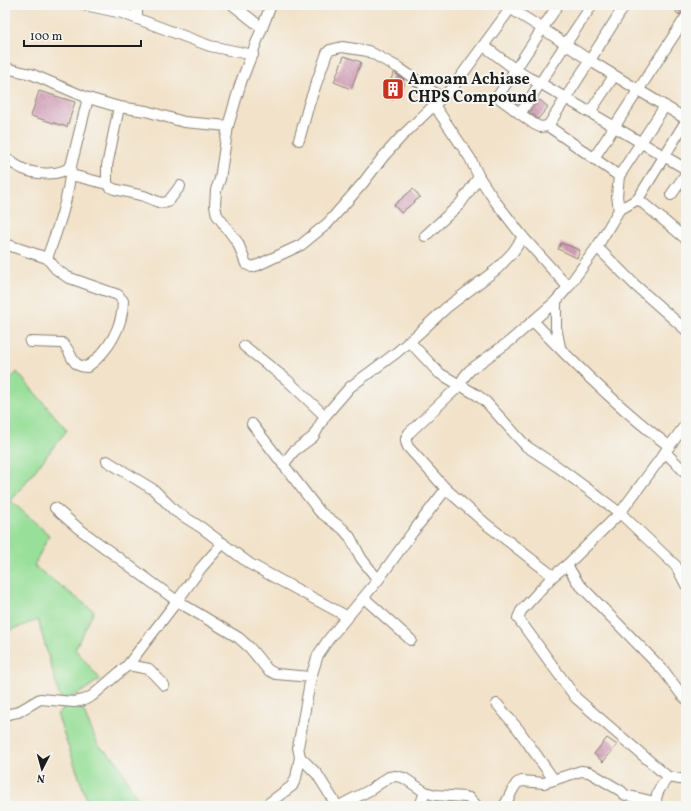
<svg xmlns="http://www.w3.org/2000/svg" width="691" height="811" viewBox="0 0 691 811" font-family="Vollkorn,serif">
  <defs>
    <pattern id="building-back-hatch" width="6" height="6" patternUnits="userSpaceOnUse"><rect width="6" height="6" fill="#ce92b0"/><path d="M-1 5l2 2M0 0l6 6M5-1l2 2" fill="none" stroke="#a6768e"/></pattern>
  </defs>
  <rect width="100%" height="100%" fill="#f6f6f2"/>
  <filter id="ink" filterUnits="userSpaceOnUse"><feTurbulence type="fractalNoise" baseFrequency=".025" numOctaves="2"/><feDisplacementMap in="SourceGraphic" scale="8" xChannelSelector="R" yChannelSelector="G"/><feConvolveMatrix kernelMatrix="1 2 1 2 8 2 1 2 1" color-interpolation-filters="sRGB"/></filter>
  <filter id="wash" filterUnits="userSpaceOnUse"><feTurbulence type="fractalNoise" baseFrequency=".012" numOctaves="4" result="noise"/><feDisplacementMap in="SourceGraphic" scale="16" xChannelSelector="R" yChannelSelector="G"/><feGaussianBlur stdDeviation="0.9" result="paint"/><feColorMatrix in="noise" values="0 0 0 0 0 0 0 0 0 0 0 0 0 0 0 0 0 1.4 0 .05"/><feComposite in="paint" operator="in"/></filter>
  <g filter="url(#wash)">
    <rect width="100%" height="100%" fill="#f2e2c9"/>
    <g fill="#98df99" stroke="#5a7e5a">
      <path d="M17 372 67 430 11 501 49 535 34 566 94 611 75 649 100 679 77 695 61 701 38 620 5 632V384Z"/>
      <path d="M80 703 98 745 117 761 141 806H89L57 714 64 708Z"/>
    </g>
    <g id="blocks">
      <g fill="url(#building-back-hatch)">
        <path d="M677 5H680L686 9 679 15 676 12Z"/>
        <path d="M344 56 361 62 351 89 334 82Z"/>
        <path d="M394 73 404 79 401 83 404 84 398 95 396 94 393 100 383 95Z"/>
        <path d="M39 91 75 102 67 127 31 116Z"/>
        <path d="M540 100 548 107 538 119 529 112Z"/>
        <path d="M413 189 420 197 401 213 394 205Z"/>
        <path d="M561 243 580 250 577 258 558 249Z"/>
        <path d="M607 738 617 745 603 762 594 754Z"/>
      </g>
    </g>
  </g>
  <g filter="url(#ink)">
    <use href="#blocks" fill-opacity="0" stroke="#877f72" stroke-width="1"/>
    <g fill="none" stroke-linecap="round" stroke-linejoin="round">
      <g stroke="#877f72" stroke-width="12">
        <g id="minor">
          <path d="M85 5 122 13 210 46 253 55"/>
          <path d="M233 5 262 28"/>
          <path d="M271 5 241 82 228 126 220 179 216 190 215 206 217 215 238 243 246 264 252 267 258 265 301 245 328 223 363 183 383 157 401 137 453 87 510 9"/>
          <path d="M505 5 543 29 589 60 686 119"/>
          <path d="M558 5 498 96 499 98 534 124 540 127 548 126 619 176 617 196 619 210"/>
          <path d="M137 18V5"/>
          <path d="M484 46 516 70 529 78 540 83 686 169"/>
          <path d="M5 68 31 74 88 98 119 107 146 111 184 122 228 126"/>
          <path d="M434 105 470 158 479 177 495 201 523 237 568 287"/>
          <path d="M590 112 614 76"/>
          <path d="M520 114 565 45 592 5"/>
          <path d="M548 126 625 5"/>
          <path d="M299 140 309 104 327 53 330 50 342 47 368 51 399 68 442 98"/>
          <path d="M5 157C10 162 17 166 23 169 37 175 61 176 71 166"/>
          <path d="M594 158 686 17"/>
          <path d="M71 175 107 184 110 187 114 189 144 196 161 203 168 202 180 186"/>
          <path d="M619 176 665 106"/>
          <path d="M107 184V166L119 107"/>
          <path d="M671 195 686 174"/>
          <path d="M638 199 686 239"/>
          <path d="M425 236 460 204 479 177"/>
          <path d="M5 244 47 258 56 269 67 277 118 295 123 301C123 327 108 352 87 367 69 366 73 351 62 343L30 342"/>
          <path d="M597 247 635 285 686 330"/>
          <path d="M47 258C58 228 69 198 71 166L88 98"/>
          <path d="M556 301V327L560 347"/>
          <path d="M533 321C576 366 620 409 669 446"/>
          <path d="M409 341 439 373 477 395 486 402 526 446 558 467 620 513 676 566 686 585"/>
          <path d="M244 346 287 380 325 416"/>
          <path d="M252 424 320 512 343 529 350 537 361 558 378 580"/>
          <path d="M686 424 620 513 567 565 553 576 521 611 518 618 576 698 668 777 686 780"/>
          <path d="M665 452 686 473"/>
          <path d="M107 461 154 490 175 511 202 528 250 564 348 617"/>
          <path d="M283 465 294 451 313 437 325 416 350 387 396 353 418 334 446 308 497 269 513 252 523 237"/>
          <path d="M55 508 78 528 177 601 239 638 250 648 268 670 276 674 311 677"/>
          <path d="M567 565 578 583 664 671 681 694 686 699"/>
          <path d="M553 576 486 524 446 489 408 447C405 441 405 438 409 433L460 385 464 377 470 370 510 341 556 301 568 287 597 247 619 210 638 199 686 121"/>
          <path d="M364 598 411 640"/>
          <path d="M128 665 149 669 164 685"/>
          <path d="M497 704 518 729 554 780"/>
          <path d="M5 715 18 712 40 699 74 702 84 700 92 696 128 665 177 601 201 568 223 543"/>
          <path d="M267 806 269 803 292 786 296 778 300 757"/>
          <path d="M337 806 317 774 300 757 298 747 311 677 318 655 328 640 378 580 412 533 446 489"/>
          <path d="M339 806 370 790 389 777 396 776 404 778 425 792 435 795 465 797 469 798 477 806"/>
          <path d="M420 806 425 792"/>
          <path d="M503 806 506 803 513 789 517 783 522 781 544 783 581 771 589 772 621 791 625 795 655 802"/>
          <path d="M657 806C653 796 662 785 668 777"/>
        </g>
      </g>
      <use href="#minor" stroke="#fff" stroke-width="10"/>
    </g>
  </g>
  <defs>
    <g id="building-square" transform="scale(1.15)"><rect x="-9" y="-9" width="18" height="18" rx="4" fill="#c8321e" stroke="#f6f6f2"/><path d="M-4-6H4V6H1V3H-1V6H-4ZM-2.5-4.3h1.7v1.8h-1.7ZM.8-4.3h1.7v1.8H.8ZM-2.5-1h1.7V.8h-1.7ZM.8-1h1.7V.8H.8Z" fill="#fff"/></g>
  </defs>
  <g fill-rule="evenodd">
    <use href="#building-square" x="393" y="89"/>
  </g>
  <g text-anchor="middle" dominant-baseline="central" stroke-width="4" stroke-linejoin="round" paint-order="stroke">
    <g font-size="16" font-weight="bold" fill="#1c1c1c" stroke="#f6f6f2" text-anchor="start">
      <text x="408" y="80">Amoam Achiase<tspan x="408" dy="18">CHPS Compound</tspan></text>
    </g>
  </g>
  <rect width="691" height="811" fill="none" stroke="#f6f6f2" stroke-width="20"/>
  <g transform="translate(42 769) rotate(186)" stroke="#f6f6f2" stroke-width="3" paint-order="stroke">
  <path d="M0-3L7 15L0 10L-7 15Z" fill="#1c1c1c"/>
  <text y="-6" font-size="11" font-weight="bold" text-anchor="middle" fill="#1c1c1c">N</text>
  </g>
  <path d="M24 40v6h117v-6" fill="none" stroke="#1c1c1c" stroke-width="2"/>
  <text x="30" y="40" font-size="12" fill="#1c1c1c" stroke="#f6f6f2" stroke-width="3" paint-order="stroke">100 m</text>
</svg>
